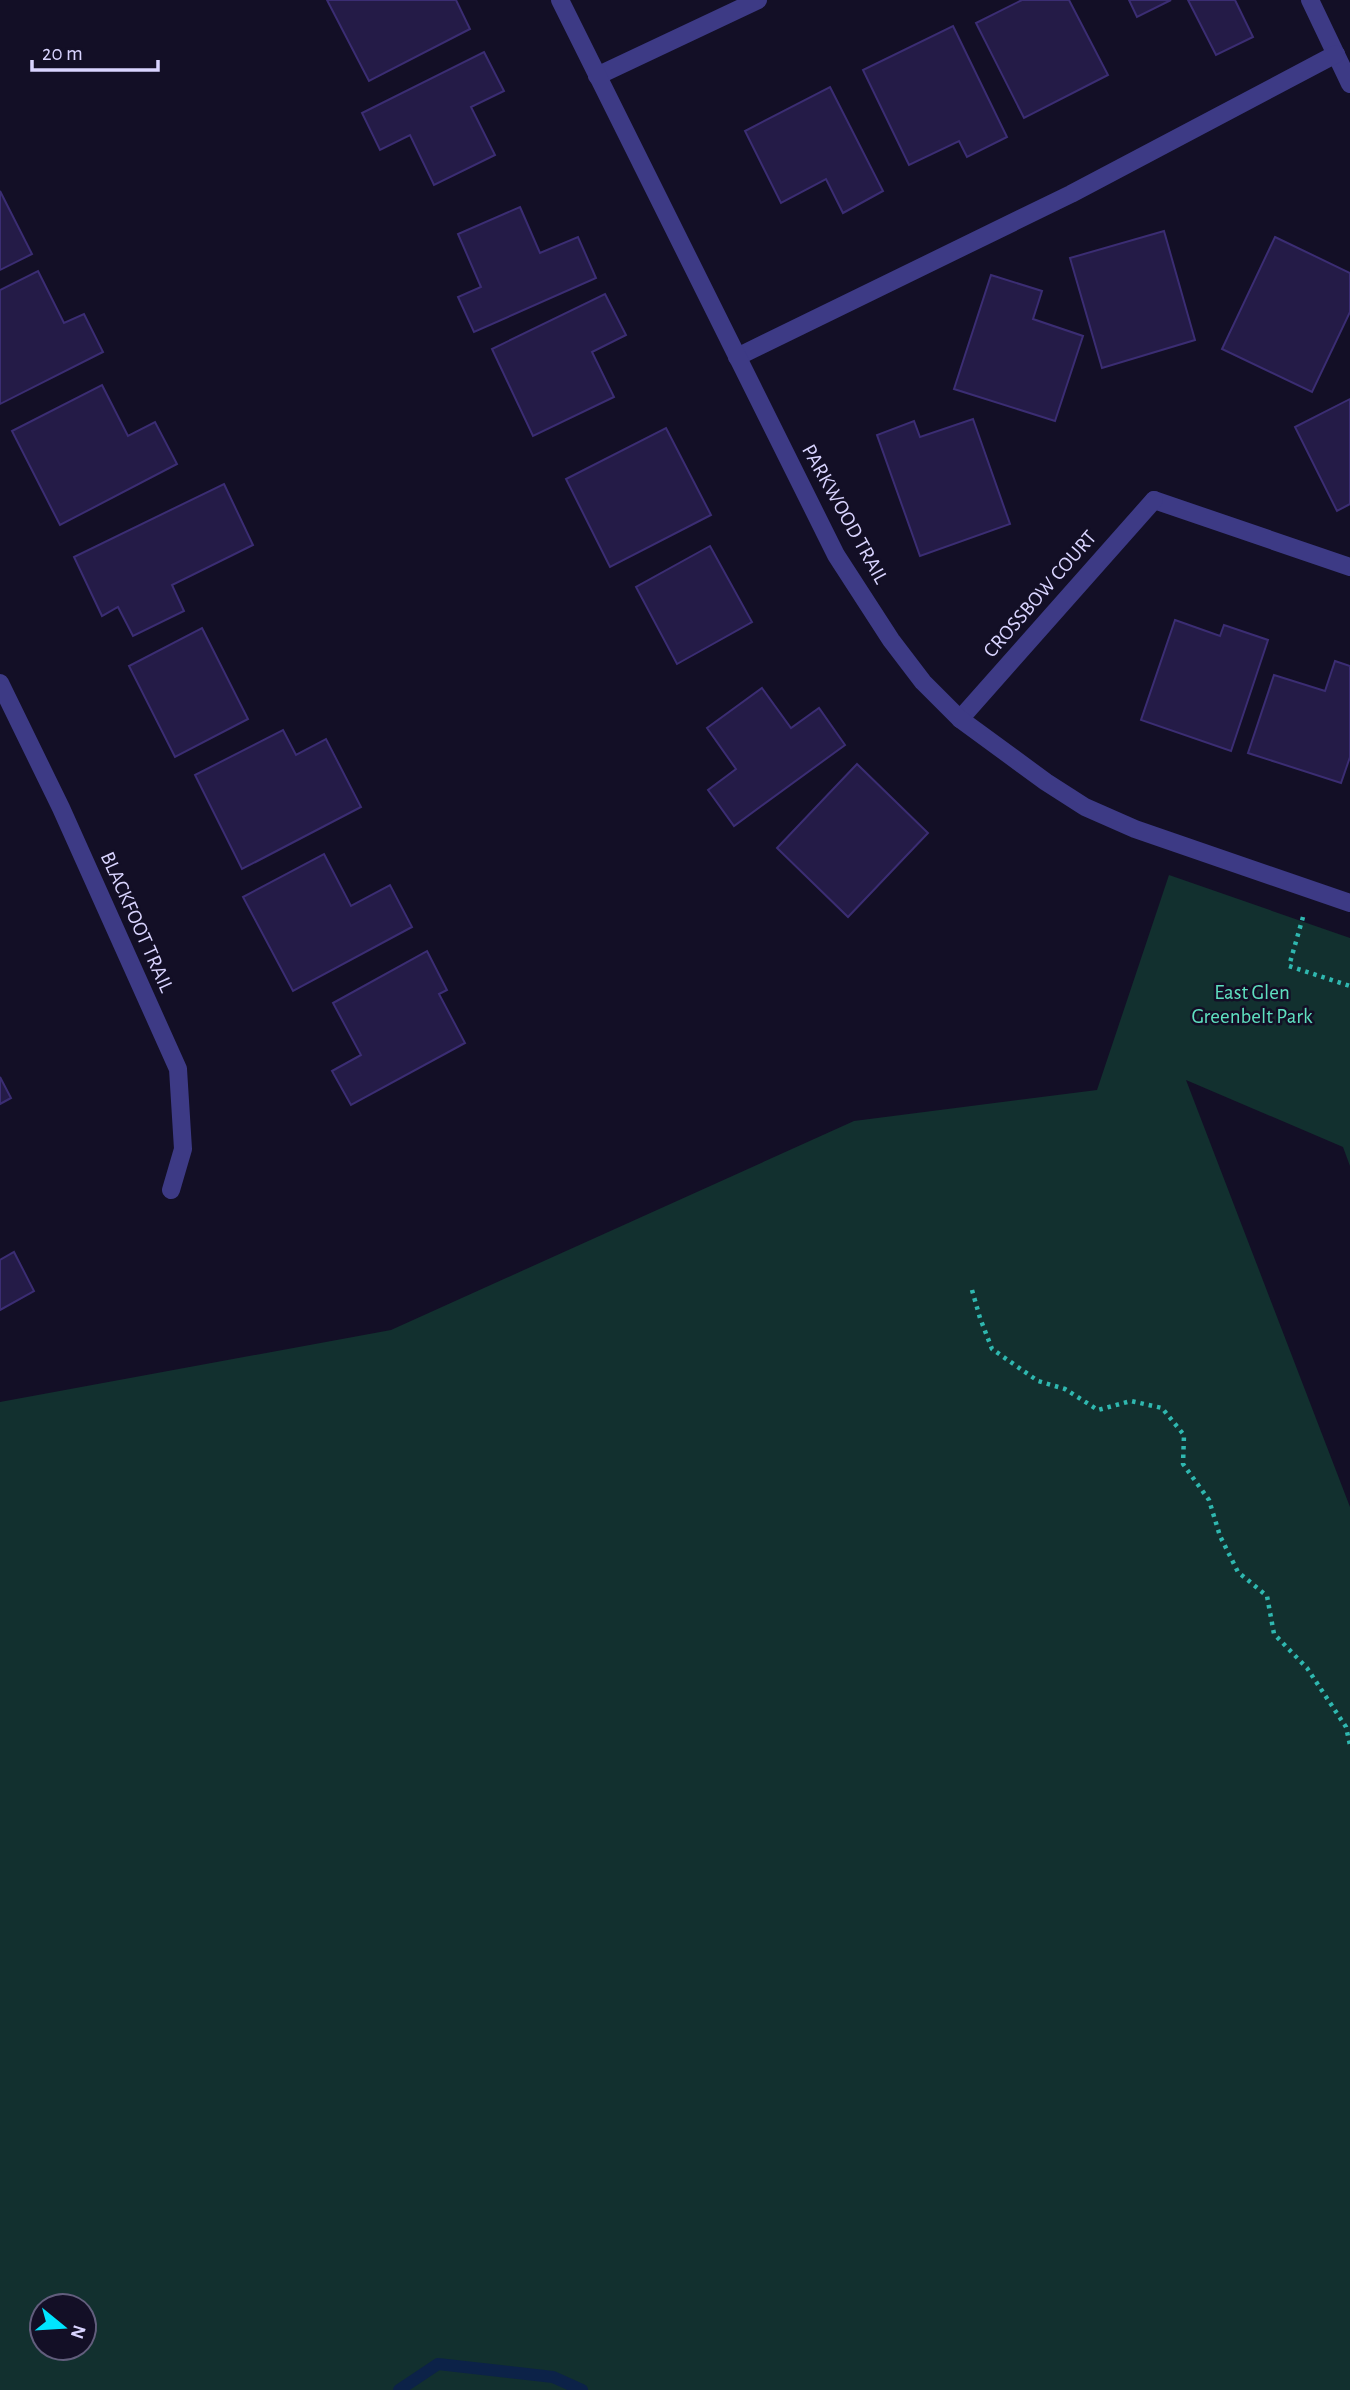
<svg xmlns="http://www.w3.org/2000/svg" width="1350" height="2390" viewBox="0 0 1350 2390" font-family="'Alegreya Sans',sans-serif">
  <rect width="100%" height="100%" fill="#130f26"/>
  <path fill="#12302f" fill-rule="evenodd" d="M1169 875 1350 938V1166L1343 1147 1186 1080 1350 1507V2390H0V1402L391 1330 854 1121 1097 1090ZM42 2306H84V2348H42Z"/>
  <g fill="none" stroke-linecap="round" stroke-linejoin="round">
    <path stroke="#0c2248" stroke-width="12" d="M399 2390 438 2364 553 2377 582 2390"/>
  </g>
  <g fill="#241b47" stroke="#3b2d73" stroke-width="2">
    <path d="M327 0H456L470 29 369 81Z"/>
    <path d="M1022 0H1069L1108 75 1024 118 976 23Z"/>
    <path d="M1129 0H1171L1137 17Z"/>
    <path d="M1188 0H1235L1253 37 1216 55Z"/>
    <path d="M953 26 1007 137 967 157 959 141 909 165 863 70Z"/>
    <path d="M484 52 504 91 471 107 495 155 434 185 410 135 380 150 362 113Z"/>
    <path d="M830 87 883 191 843 213 826 179 781 203 745 131Z"/>
    <path d="M0 191 32 254 0 270Z"/>
    <path d="M520 207 540 253 578 237 596 278 474 332 458 297 481 287 458 234Z"/>
    <path d="M1164 231 1195 340 1102 368 1070 258Z"/>
    <path d="M1275 237 1350 273V312L1312 392 1222 349Z"/>
    <path d="M38 271 64 323 84 314 103 352 0 404V290Z"/>
    <path d="M991 275 1042 291 1033 319 1083 336 1055 421 954 389Z"/>
    <path d="M605 294 626 335 592 352 614 397 533 436 492 349Z"/>
    <path d="M102 385 128 436 155 422 177 464 60 525 12 431Z"/>
    <path d="M1350 399V504L1337 511 1295 427Z"/>
    <path d="M973 419 1010 524 920 556 877 435 914 421 920 437Z"/>
    <path d="M666 428 711 515 610 567 566 479Z"/>
    <path d="M224 484 253 545 172 585 184 611 133 636 118 607 102 616 74 557Z"/>
    <path d="M710 546 752 622 677 664 636 587Z"/>
    <path d="M1175 620 1220 636 1224 625 1268 640 1231 751 1141 720Z"/>
    <path d="M202 628 248 719 175 757 129 666Z"/>
    <path d="M1335 661 1350 666V757L1341 783 1248 753 1274 675 1325 691Z"/>
    <path d="M762 688 791 728 819 708 845 745 734 826 708 790 736 769 707 728Z"/>
    <path d="M283 730 296 755 326 739 361 807 242 869 195 775Z"/>
    <path d="M857 764 928 833 848 917 777 848Z"/>
    <path d="M324 854 351 906 390 885 412 927 293 991 243 897Z"/>
    <path d="M427 951 447 990 439 994 465 1043 351 1105 332 1071 361 1055 333 1003Z"/>
    <path d="M0 1077 11 1098 0 1104Z"/>
    <path d="M14 1252 34 1291 0 1310V1260Z"/>
  </g>
  <g fill="none" stroke-linecap="round" stroke-linejoin="round">
    <g stroke="#2fb8b0" stroke-width="4.5" stroke-dasharray="3.5 5" stroke-linecap="butt">
      <path d="M1303 917 1289 966 1350 986"/>
      <path d="M972 1290 980 1318 992 1349 1038 1381 1065 1389 1098 1410 1131 1401 1162 1408 1184 1435 1183 1464 1209 1500 1220 1536 1238 1572 1267 1596 1274 1634 1307 1668 1346 1727 1350 1745"/>
    </g>
    <g stroke="#3d3a85" stroke-width="18">
      <path d="M1310 0 1350 84"/>
      <path d="M737 357 1071 194 1336 54"/>
      <path d="M1154 500 1350 567"/>
    </g>
    <g stroke="#3d3a85" stroke-width="18">
      <path d="M597 76 758 0"/>
      <path d="M0 683 61 808 178 1069 183 1149 171 1190"/>
      <path d="M960 719 1154 500"/>
    </g>
    <path stroke="#3d3a85" stroke-width="18" d="M560 0 836 555 891 640 923 682 960 719 1046 782 1085 807 1135 829 1350 903"/>
  </g>
  <g text-anchor="middle" dominant-baseline="central" stroke-width="5" stroke-linejoin="round" paint-order="stroke">
    <g font-size="21" fill="#d9d4ff" stroke="#130f26">
      <text transform="translate(845 514) rotate(61)">PARKWOOD TRAIL</text>
      <text transform="translate(1040 594) rotate(-49)">CROSSBOW COURT</text>
      <text transform="translate(137 922) rotate(66)">BLACKFOOT TRAIL</text>
    </g>
    <g font-size="21" fill="#5fe0c0" stroke="#130f26">
      <text x="1252" y="992">East Glen<tspan x="1252" dy="24">Greenbelt Park</tspan></text>
    </g>
  </g>
  <g transform="translate(63 2327) rotate(108)"><circle r="33" fill="#130f26" stroke="#625e7d" stroke-width="2"/>
  <path d="M0-5L12 26L0 18L-12 26Z" fill="#00e5ff"/>
  <text y="-10" font-size="19" font-weight="bold" text-anchor="middle" fill="#d9d4ff">N</text>
  </g>
  <path d="M32 60v10h126v-10" fill="none" stroke="#d9d4ff" stroke-width="3.5"/>
  <text x="42" y="60" font-size="21" fill="#d9d4ff" stroke="#130f26" stroke-width="5" paint-order="stroke">20 m</text>
</svg>
